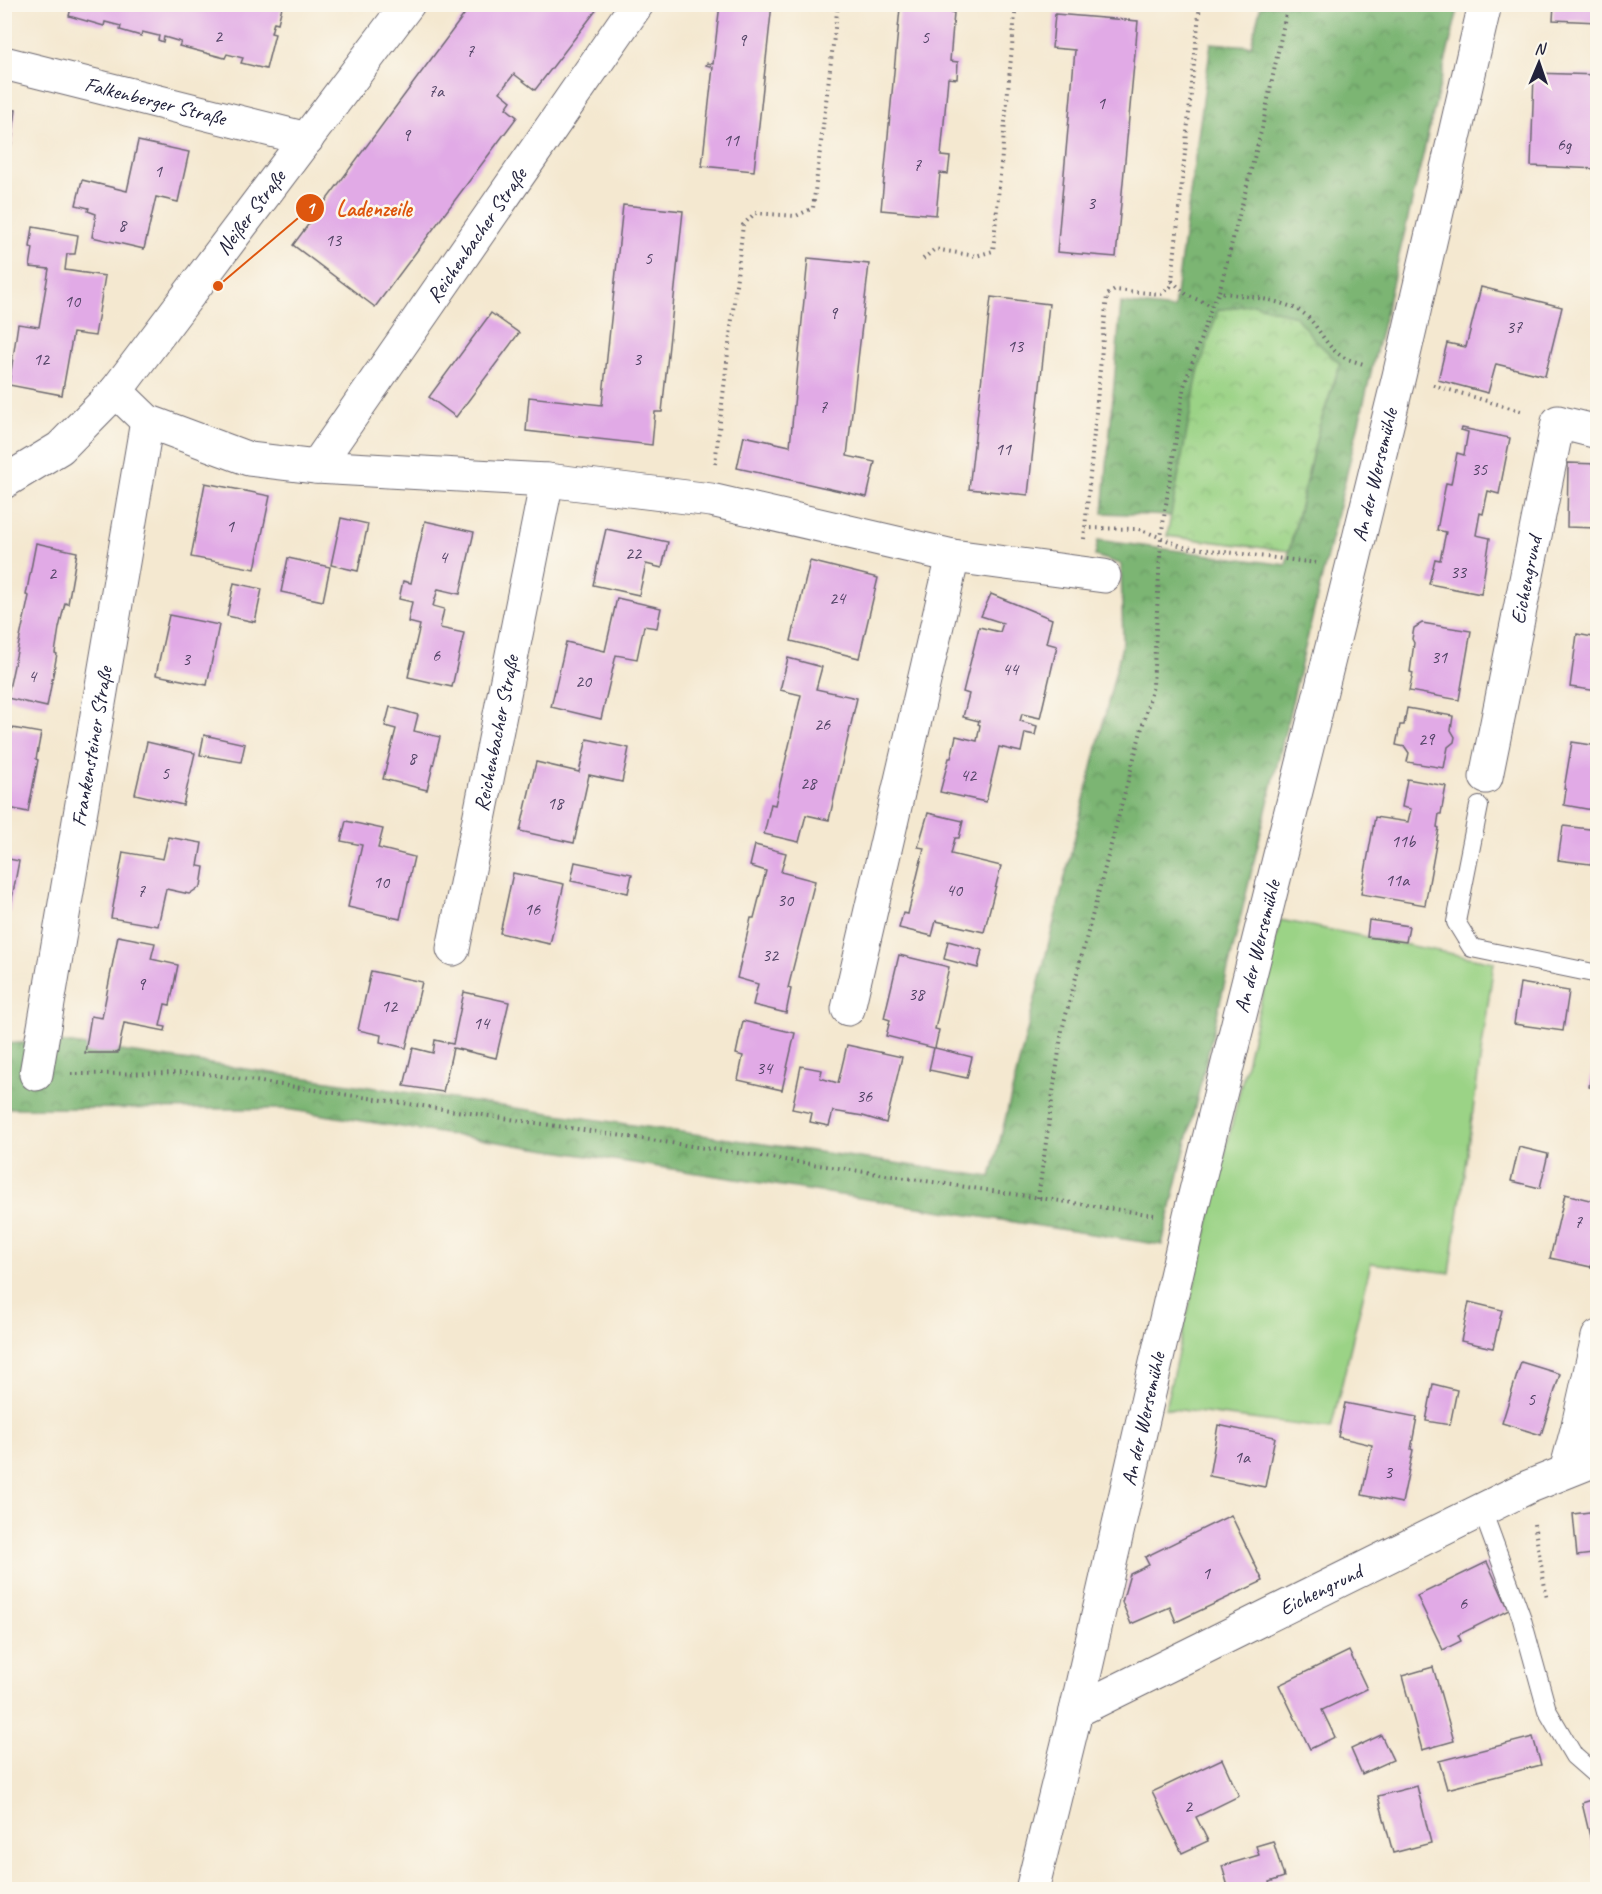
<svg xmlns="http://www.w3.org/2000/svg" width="1602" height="1894" viewBox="0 0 1602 1894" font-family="Caveat,sans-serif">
  <defs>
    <pattern id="forest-crowns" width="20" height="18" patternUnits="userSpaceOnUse" patternTransform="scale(1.5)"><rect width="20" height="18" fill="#7cb573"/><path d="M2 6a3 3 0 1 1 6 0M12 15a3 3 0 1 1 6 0" fill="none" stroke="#659360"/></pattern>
    <pattern id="park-crowns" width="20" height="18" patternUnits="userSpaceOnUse" patternTransform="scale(1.5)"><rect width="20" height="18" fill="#9bd386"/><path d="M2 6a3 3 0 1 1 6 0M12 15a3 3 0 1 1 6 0" fill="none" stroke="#85b575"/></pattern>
  </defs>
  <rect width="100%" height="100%" fill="#fbf7ec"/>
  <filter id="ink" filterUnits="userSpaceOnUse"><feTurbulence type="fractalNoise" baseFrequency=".0167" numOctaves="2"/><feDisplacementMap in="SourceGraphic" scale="12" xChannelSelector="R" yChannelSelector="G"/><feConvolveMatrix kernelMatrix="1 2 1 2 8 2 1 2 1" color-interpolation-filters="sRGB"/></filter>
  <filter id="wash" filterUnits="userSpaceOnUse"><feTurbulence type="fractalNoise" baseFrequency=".008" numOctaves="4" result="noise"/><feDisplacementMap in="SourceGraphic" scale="24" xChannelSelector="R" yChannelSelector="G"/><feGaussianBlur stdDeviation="1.35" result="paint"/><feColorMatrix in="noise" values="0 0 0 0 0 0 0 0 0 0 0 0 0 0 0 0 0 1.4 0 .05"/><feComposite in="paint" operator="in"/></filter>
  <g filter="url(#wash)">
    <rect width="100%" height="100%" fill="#f4e8d0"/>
    <path fill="#9bd386" stroke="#5e7a60" stroke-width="1.5" d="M1280 920 1494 962 1450 1273 1371 1263 1331 1429 1165 1408Z"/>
    <path fill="url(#forest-crowns)" stroke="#4f6c57" stroke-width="1.5" d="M1261 5H1459L1162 1245 285 1109 5 1108V1044L52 1041 991 1177 1123 642 1121 564 1095 556 1098 540 1286 565 1319 427 1340 364 1316 341 1198 373 1171 516 1103 513 1121 303 1174 309 1211 43 1251 46Z"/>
    <path fill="url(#park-crowns)" stroke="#5e7a60" stroke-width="1.5" d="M1254 304 1295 316 1316 341 1340 364 1319 427 1289 551 1167 536 1198 373 1218 310Z"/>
    <g id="blocks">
      <g fill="#e1aae6">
        <path d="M72 4H272L282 7 278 23 274 22 271 33 275 34 266 69 241 63 243 58 227 54 225 58 179 46 181 42 164 37 163 42 158 40 159 36 142 32 141 36 120 30 121 26 105 22 104 26 69 16Z"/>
        <path d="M472 4H601L535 90 514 74 500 92 511 101 506 108 517 117 375 307 293 245Z"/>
        <path d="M720 4H772L754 171 702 166 713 67 706 65 707 63 713 64Z"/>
        <path d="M880 4H951V12L954 13 950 61 958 62 957 79 948 78 941 156 950 157 948 174 940 173 936 215 881 210 900 8 879 6Z"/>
        <path d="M1554 4H1598V22L1553 20Z"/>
        <path d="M1055 14 1138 21 1116 257 1057 252 1075 50 1052 48Z"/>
        <path d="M1534 73 1598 75V169L1531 166Z"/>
        <path d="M4 109 16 110 11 148H4Z"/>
        <path d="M138 141 189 152 178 202 156 197 144 249 92 237 96 214 88 211 89 208 76 205 82 180 127 191Z"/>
        <path d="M623 205 683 211 662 412H655L652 445 526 431 529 397 602 405Z"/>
        <path d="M33 227 78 235 75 254H67L65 270 105 276 95 336 73 333 62 395 9 385 18 324 39 327 49 269 30 267 33 248 30 247Z"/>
        <path d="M808 258 869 264 847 456 875 462 867 497 737 468 744 436 790 446Z"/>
        <path d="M1481 287 1562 307 1545 376 1496 364 1488 393 1438 380 1447 343 1466 347Z"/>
        <path d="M991 297 1049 304 1028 495 969 489Z"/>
        <path d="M491 313 519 333 456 417 429 397Z"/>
        <path d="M1462 428 1510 438 1499 494 1488 491 1483 514 1480 513 1476 535 1490 538 1481 594 1429 584 1435 559 1440 560 1446 532 1437 530 1446 483 1451 484 1457 453 1464 455 1468 432 1461 430Z"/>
        <path d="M1568 463 1598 464 1597 528 1567 527Z"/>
        <path d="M205 483 270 496 255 569 191 557Z"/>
        <path d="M341 518 368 524 358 571 331 565Z"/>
        <path d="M425 521 474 532 460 594 438 589 433 606 444 609 440 628 464 633 452 687 408 677 420 625 408 622 412 602 399 599 403 581 411 583Z"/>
        <path d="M606 529 668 542 662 568 646 564 639 595 593 585Z"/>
        <path d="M36 543 77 552 68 604 65 603 59 628 55 653 57 654 47 707 7 698 29 596 26 595Z"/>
        <path d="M288 558 330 567 323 601 281 592Z"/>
        <path d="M810 561 878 578 859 658 791 641Z"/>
        <path d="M234 583 262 589 255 622 227 616Z"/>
        <path d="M991 594 1052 619 1046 643 1057 646 1040 718 1022 714 1020 721 1037 726 1035 735 1025 733 1021 752 999 747 986 802 940 792 949 758H951L956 736 977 741 980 725 978 724 979 721 963 717 969 694 963 692 979 627 1000 632 1003 623 981 616Z"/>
        <path d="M617 598 661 608 657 628 644 626 637 659 616 655 601 719 551 707 566 642 605 651Z"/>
        <path d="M169 615 219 625 207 685 156 675Z"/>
        <path d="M1422 623 1471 631 1459 700 1409 691 1413 673 1410 672 1414 643 1412 639 1414 628Z"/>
        <path d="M1577 634 1598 638V691L1570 687Z"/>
        <path d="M788 658 822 667 816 689 857 698 829 820 806 815 799 842 764 834 771 804 775 805 801 695 780 690Z"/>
        <path d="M390 707 418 715 414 731 440 737 427 790 383 779 396 729 385 726Z"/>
        <path d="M1407 708 1453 716 1451 730 1455 737 1454 742 1448 747 1444 768 1407 762 1409 753 1405 747 1396 745 1400 725H1404Z"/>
        <path d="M7 727 41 733 36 759 38 760 28 812 4 807V737Z"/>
        <path d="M204 735 245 744 241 762 200 755Z"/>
        <path d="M587 739 629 748 622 782 589 775 574 843 520 831 536 762 579 772Z"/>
        <path d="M147 742 195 753 183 805 135 794Z"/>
        <path d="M1572 742 1598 746V811L1564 805 1566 789H1564Z"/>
        <path d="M1407 779 1446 786 1441 814H1439L1437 827 1439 828 1425 905 1361 894 1375 817 1408 822 1411 809 1402 807Z"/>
        <path d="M928 813 963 821 959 838H955L951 854 1001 866 984 932 936 921 932 936 899 928 903 913 908 914 924 848 918 847Z"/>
        <path d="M346 821 383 829 378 848 414 857 400 919 348 907 362 845 341 841Z"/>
        <path d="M1563 826 1598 830V865L1558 860Z"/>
        <path d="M168 837 202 843 198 866 204 867 201 886 189 894 166 889 158 926 111 918 123 852 163 859Z"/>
        <path d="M755 845 786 853 781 872 815 881 788 988 791 989 786 1013 753 1005 758 984 737 978 751 918H754L766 871 750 866Z"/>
        <path d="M4 858 19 861 9 914 4 913Z"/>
        <path d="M575 862 632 874 628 893 571 881Z"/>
        <path d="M513 873 564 884 550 944 500 933Z"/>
        <path d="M1369 920 1409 926 1406 942 1367 937Z"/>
        <path d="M118 936 155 943 151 959 178 965 170 1005 165 1004 160 1026 166 1027 165 1031 124 1023 118 1053H85L91 1016 102 1018Z"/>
        <path d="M948 941 982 950 978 968 944 959Z"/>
        <path d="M899 955 949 967 935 1029 939 1030 935 1048 972 1057 967 1078 929 1070 934 1048 886 1036 890 1020 884 1018Z"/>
        <path d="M371 971 422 982 406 1048 380 1042 381 1035 358 1030Z"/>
        <path d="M1520 983 1569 991 1563 1031 1514 1024Z"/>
        <path d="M464 992 509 1002 496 1058 453 1048 443 1092 404 1086 413 1048 433 1053 435 1040 453 1044Z"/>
        <path d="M743 1021 795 1033 782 1090 738 1080 743 1056 736 1054Z"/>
        <path d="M847 1045 902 1057 886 1123 863 1116 833 1111 829 1126 810 1122 812 1113 792 1109 801 1066 822 1070 820 1078 838 1083Z"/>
        <path d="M1596 1050H1598V1089L1589 1087Z"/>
        <path d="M1519 1147 1548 1154 1540 1188 1511 1181Z"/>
        <path d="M1565 1194 1598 1202V1242L1591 1267 1550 1258Z"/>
        <path d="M1469 1302 1502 1310 1493 1348 1461 1341Z"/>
        <path d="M1521 1362 1560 1374 1541 1435 1502 1423Z"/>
        <path d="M1433 1384 1457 1390 1450 1425 1426 1421Z"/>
        <path d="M1345 1403 1417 1417 1411 1449 1413 1450 1402 1503 1362 1495 1372 1445 1338 1437Z"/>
        <path d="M1218 1425 1275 1437 1265 1487 1209 1476Z"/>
        <path d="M1598 1511V1575L1594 1576 1592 1554 1577 1556 1573 1514Z"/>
        <path d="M1231 1515 1263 1581 1176 1622 1170 1607 1131 1624 1122 1602 1130 1574 1149 1565 1145 1557Z"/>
        <path d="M1487 1562 1509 1610 1458 1635 1461 1641 1443 1650 1417 1596Z"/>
        <path d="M1349 1651 1367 1689 1322 1710 1335 1737 1310 1749 1279 1685Z"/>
        <path d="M1433 1667 1454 1741 1422 1750 1402 1676Z"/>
        <path d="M1381 1735 1393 1760 1362 1774 1351 1749Z"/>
        <path d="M1533 1737 1541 1765 1447 1789 1439 1761Z"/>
        <path d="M1222 1759 1239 1796 1196 1817 1208 1841 1182 1853 1152 1792Z"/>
        <path d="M1417 1786 1431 1843 1393 1853 1378 1796Z"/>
        <path d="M1598 1798V1865L1597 1866 1582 1803Z"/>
        <path d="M1273 1841 1284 1877 1269 1882 1271 1890H1229L1222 1866 1259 1855 1256 1846Z"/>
      </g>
    </g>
  </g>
  <g filter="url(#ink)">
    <use href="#blocks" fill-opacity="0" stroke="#6c676f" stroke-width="1.5"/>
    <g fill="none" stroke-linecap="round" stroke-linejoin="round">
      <g stroke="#6c676f" stroke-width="20">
        <g id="lane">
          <path d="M1479 806 1456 922 1472 948 1598 974"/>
          <path d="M1482 1510 1521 1616 1547 1710 1574 1756 1598 1777"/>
        </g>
      </g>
      <g stroke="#6c676f" stroke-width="35">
        <g id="street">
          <path id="s1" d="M4 63 307 139"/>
          <path d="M116 391 147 421 249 459 316 467 547 480 711 500 953 556 1104 576"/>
          <path id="s2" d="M316 467 637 4"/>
          <path id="s3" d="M4 482 60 448 116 391 408 4"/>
          <path id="s4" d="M1486 777 1558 422 1598 432"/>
          <path id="s5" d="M453 949 547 480"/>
          <path d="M848 1009 953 556"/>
          <path id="s6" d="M36 1074 147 421"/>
          <path d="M1566 1471 1577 1430 1598 1337"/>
          <path id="s7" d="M1076 1711 1528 1487 1598 1459"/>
          <path id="s8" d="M1032 1890 1076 1711 1190 1215 1352 567 1399 376 1485 4"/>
        </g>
      </g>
      <g stroke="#6c676f" stroke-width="4" stroke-dasharray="1.5 4.5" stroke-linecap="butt">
        <path d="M1288 4 1262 128 1219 292C1243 296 1279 299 1300 311 1318 322 1323 344 1340 355 1347 360 1358 362 1366 365"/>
        <path d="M923 259 935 249 976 256 993 251 1016 4"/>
        <path d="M1172 281 1187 295 1212 306"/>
        <path d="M1433 385 1524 412"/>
        <path d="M715 464 743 225 755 213 796 216 813 208 838 4"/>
        <path d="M1085 528 1139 529 1184 547 1317 563"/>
        <path d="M1084 539 1107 295 1115 290 1161 294 1170 287 1172 281 1200 4"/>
        <path d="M71 1074 201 1073 1154 1215"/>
        <path d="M1038 1198 1062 1030 1153 686 1161 537 1184 386 1212 306 1219 292"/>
        <path d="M1534 1524 1547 1599"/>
      </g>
      <use href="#lane" stroke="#fff" stroke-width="18"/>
      <use href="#street" stroke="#fff" stroke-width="33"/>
    </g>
  </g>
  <g text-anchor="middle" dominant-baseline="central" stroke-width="5" stroke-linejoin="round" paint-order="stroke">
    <g font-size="18" fill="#524466">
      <text x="218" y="36">2</text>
      <text x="925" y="37">5</text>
      <text x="742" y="40">9</text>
      <text x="470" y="51">7</text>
      <text x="436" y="91">7a</text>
      <text x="1101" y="103">1</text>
      <text x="406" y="135">9</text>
      <text x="731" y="140">11</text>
      <text x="1564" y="144">6g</text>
      <text x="917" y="165">7</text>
      <text x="158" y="171">1</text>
      <text x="1091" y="203">3</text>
      <text x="122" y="225">8</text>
      <text x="333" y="240">13</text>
      <text x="648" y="258">5</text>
      <text x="72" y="301">10</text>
      <text x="833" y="313">9</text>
      <text x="1514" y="327">37</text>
      <text x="1015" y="346">13</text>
      <text x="41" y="359">12</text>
      <text x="637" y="359">3</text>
      <text x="823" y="407">7</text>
      <text x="1003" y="449">11</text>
      <text x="1479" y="469">35</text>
      <text x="230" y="526">1</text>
      <text x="633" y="553">22</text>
      <text x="443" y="557">4</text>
      <text x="1458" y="572">33</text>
      <text x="52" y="573">2</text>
      <text x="837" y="598">24</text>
      <text x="436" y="655">6</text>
      <text x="1439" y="657">31</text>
      <text x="186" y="659">3</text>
      <text x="1010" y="669">44</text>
      <text x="32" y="676">4</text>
      <text x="583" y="681">20</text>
      <text x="822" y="724">26</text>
      <text x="1426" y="739">29</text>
      <text x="412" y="758">8</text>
      <text x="165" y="773">5</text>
      <text x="968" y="775">42</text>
      <text x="808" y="783">28</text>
      <text x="555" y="803">18</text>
      <text x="1403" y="841">11b</text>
      <text x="1397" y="880">11a</text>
      <text x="381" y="882">10</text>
      <text x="954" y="890">40</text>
      <text x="141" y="891">7</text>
      <text x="785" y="900">30</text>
      <text x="532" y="909">16</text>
      <text x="770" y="955">32</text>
      <text x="141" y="984">9</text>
      <text x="916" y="994">38</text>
      <text x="389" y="1006">12</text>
      <text x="481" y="1023">14</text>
      <text x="764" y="1068">34</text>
      <text x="864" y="1096">36</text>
      <text x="1578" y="1222">7</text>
      <text x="1531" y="1399">5</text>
      <text x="1242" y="1457">1a</text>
      <text x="1388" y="1472">3</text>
      <text x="1206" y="1573">1</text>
      <text x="1463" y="1603">6</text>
      <text x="1188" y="1806">2</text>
    </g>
    <g font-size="21" fill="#22223b" stroke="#fbf7ec">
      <text stroke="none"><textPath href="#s1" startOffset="156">Falkenberger Straße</textPath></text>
      <text stroke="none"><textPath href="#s3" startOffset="369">Neißer Straße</textPath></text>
      <text stroke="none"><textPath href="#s2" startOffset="282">Reichenbacher Straße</textPath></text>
      <text stroke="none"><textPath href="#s8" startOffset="1456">An der Wersemühle</textPath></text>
      <text stroke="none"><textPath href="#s4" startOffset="201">Eichengrund</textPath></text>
      <text stroke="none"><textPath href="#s5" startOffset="220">Reichenbacher Straße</textPath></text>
      <text stroke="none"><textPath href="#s6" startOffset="332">Frankensteiner Straße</textPath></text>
      <text stroke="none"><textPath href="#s8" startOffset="970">An der Wersemühle</textPath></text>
      <text stroke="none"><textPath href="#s8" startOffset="484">An der Wersemühle</textPath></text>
      <text stroke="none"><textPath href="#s7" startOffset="273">Eichengrund</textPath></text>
    </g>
  </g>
  <path fill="none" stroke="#de560e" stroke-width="2" d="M218 286L310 208"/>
  <g fill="#de560e" stroke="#fbf7ec" stroke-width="2">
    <circle cx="218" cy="286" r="6"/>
    <circle cx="310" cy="208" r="15"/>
  </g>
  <g font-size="18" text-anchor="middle" font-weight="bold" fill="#fff">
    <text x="310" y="214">1</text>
  </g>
  <g font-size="22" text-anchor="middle" font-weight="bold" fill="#de560e" stroke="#fbf7ec" stroke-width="5" stroke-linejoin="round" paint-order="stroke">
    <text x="374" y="216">Ladenzeile</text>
  </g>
  <rect width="1602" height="1894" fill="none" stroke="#fbf7ec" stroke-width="24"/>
  <g transform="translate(1539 63) rotate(2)" stroke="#fbf7ec" stroke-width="4.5" paint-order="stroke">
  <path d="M0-4.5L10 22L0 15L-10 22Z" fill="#22223b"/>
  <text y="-9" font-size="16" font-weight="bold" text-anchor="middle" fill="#22223b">N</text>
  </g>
</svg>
